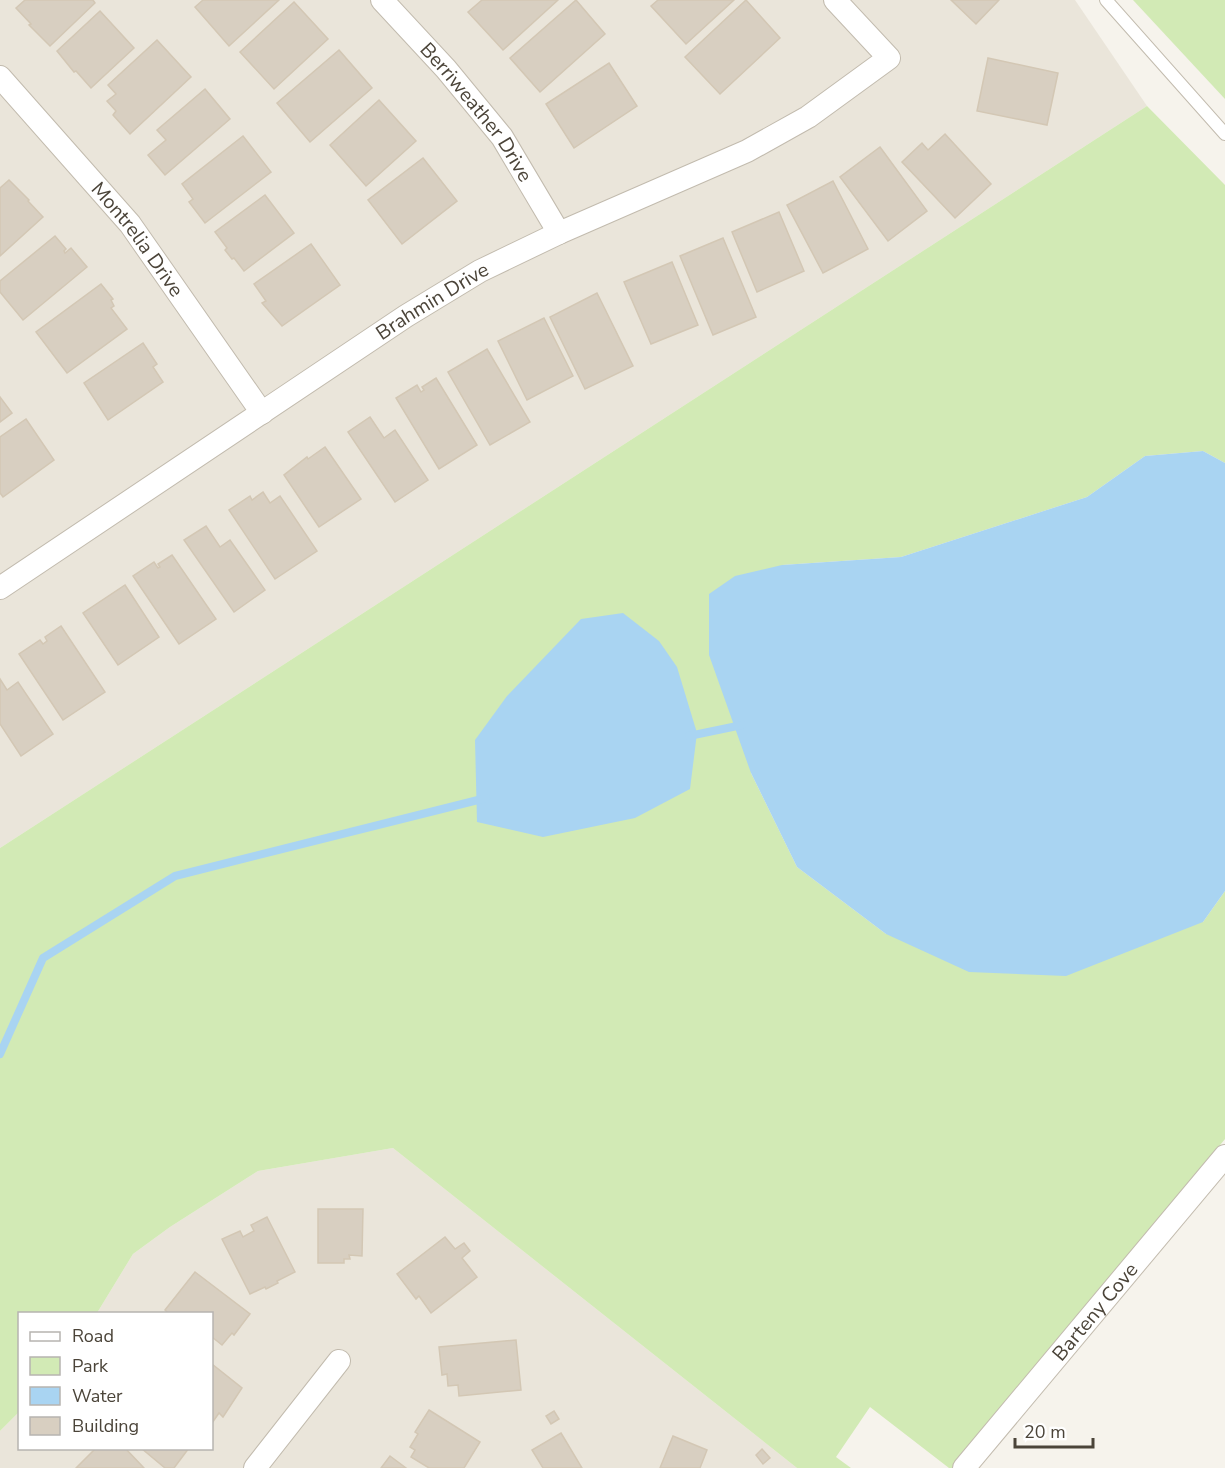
<svg xmlns="http://www.w3.org/2000/svg" width="1225" height="1468" viewBox="0 0 1225 1468" font-family="'Nunito Sans',sans-serif">
  <rect width="100%" height="100%" fill="#f6f3ec"/>
  <g fill="#eae5da">
    <path d="M0 0H1075L1147 106 0 848Z"/>
    <path d="M393 1148 797 1468H0V1431L19 1412 20 1448H212V1314L97 1313 133 1254 170 1227 258 1171Z"/>
  </g>
  <g fill="#d2eab5">
    <path d="M1133 0H1225V99Z"/>
    <path d="M1147 106 1225 185V463L1203 451 1145 456 1087 497 901 557 782 565 751 773 797 867 886 934 1203 922 1225 891V1139L953 1468H949L870 1407 836 1457 851 1468H797L393 1148 258 1171 170 1227 133 1254 97 1313 20 1314 19 1412 0 1431V848Z"/>
  </g>
  <g fill="#a9d4f2">
    <path d="M1203 451 1225 463V891L1203 922 1066 976 969 972 886 934 797 867 751 773 709 655V594L735 576 782 565 901 557 1087 497 1145 456Z"/>
    <path d="M623 613 659 641 677 667 697 733 690 789 635 818 543 837 477 822 475 740 507 696 581 619Z"/>
  </g>
  <g fill="none" stroke-linecap="round" stroke-linejoin="round">
    <g stroke="#a9d4f2" stroke-width="8">
      <path d="M689 736 742 725"/>
      <path d="M0 1054 43 958 175 876 486 798"/>
    </g>
  </g>
  <g fill="#d8cfc1" stroke="#d3c7b4" stroke-width="1.5">
    <path d="M25 0H93L95 3 50 46 29 25 31 24 16 8Z"/>
    <path d="M203 0H279L229 46 195 7Z"/>
    <path d="M482 0H558L503 50 468 12Z"/>
    <path d="M576 0 605 34 540 92 510 58Z"/>
    <path d="M658 0H734L686 44 651 6Z"/>
    <path d="M746 0 780 38 720 94 685 57Z"/>
    <path d="M951 0H999L976 24Z"/>
    <path d="M294 2 328 39 274 89 240 52Z"/>
    <path d="M100 11 134 48 91 88 76 71 74 72 57 51Z"/>
    <path d="M157 40 191 77 130 134 113 115 116 111 107 101 116 94 108 85Z"/>
    <path d="M339 50 372 88 310 142 277 103Z"/>
    <path d="M988 58 1058 73 1047 125 977 111Z"/>
    <path d="M609 63 637 106 574 148 546 104Z"/>
    <path d="M205 89 230 119 165 175 148 155 166 140 157 130Z"/>
    <path d="M379 100 416 141 366 186 330 145Z"/>
    <path d="M945 134 991 184 955 218 902 162 922 143 928 150Z"/>
    <path d="M243 136 271 172 205 223 189 202 193 199 182 184Z"/>
    <path d="M880 147 927 211 888 241 840 177Z"/>
    <path d="M423 158 457 201 402 244 368 200Z"/>
    <path d="M9 180 29 200 28 201 43 217 0 256V188Z"/>
    <path d="M833 181 868 249 823 273 787 205Z"/>
    <path d="M265 195 294 233 244 271 234 258 232 259 225 250 227 248 215 232Z"/>
    <path d="M779 212 804 271 757 292 732 232Z"/>
    <path d="M55 236 66 249 64 251 65 253 71 248 87 267 23 320 0 292V281Z"/>
    <path d="M723 238 756 317 713 335 680 256Z"/>
    <path d="M311 244 340 285 282 326 262 303 266 301 254 284Z"/>
    <path d="M672 262 698 325 651 344 624 282Z"/>
    <path d="M101 284 113 299 111 300 114 306 111 308 127 329 67 373 36 332Z"/>
    <path d="M597 293 633 366 585 389 550 317Z"/>
    <path d="M544 318 573 376 527 400 498 341Z"/>
    <path d="M143 343 157 364 153 367 163 382 108 420 84 383Z"/>
    <path d="M487 349 530 422 490 445 448 372Z"/>
    <path d="M436 378 477 445 439 469 396 398 417 385 421 392 424 390 422 387Z"/>
    <path d="M0 397 12 413 0 422Z"/>
    <path d="M370 417 384 438 395 430 428 480 395 502 348 432Z"/>
    <path d="M26 419 54 460 3 497 0 493V437Z"/>
    <path d="M325 447 361 499 319 527 284 475 307 457 308 459Z"/>
    <path d="M263 492 270 503 280 496 317 551 275 579 229 510 250 496 252 500Z"/>
    <path d="M206 526 220 547 230 540 265 590 234 612 184 540Z"/>
    <path d="M172 555 216 619 179 644 133 576 154 562 158 568 160 567 158 564Z"/>
    <path d="M125 585 159 637 118 665 83 613Z"/>
    <path d="M61 626 105 692 63 720 19 654 40 640 43 644 47 641 45 637Z"/>
    <path d="M0 679 7 690 18 682 53 734 21 756 0 724Z"/>
    <path d="M318 1209H363L362 1256 349 1255 350 1259H344V1263H318Z"/>
    <path d="M267 1217 295 1272 277 1281 278 1283 266 1289 265 1287 250 1294 222 1239 240 1231 243 1237 254 1231 251 1225Z"/>
    <path d="M445 1237 455 1249 464 1243 470 1251 462 1258 477 1277 431 1313 419 1296 416 1299 397 1274Z"/>
    <path d="M195 1272 250 1314 234 1335 232 1333 222 1345 212 1337V1314H169L165 1310Z"/>
    <path d="M516 1340 521 1390 459 1396 458 1385 448 1386 447 1374 442 1375 439 1347Z"/>
    <path d="M212 1364 242 1388 223 1417 219 1413 212 1423Z"/>
    <path d="M429 1410 480 1442 464 1468H429L411 1457 415 1450 410 1447 418 1434 415 1432Z"/>
    <path d="M554 1411 559 1419 551 1424 546 1416Z"/>
    <path d="M561 1433 582 1468H543L532 1450Z"/>
    <path d="M673 1436 707 1450 700 1468H660Z"/>
    <path d="M96 1448H125L144 1468H76Z"/>
    <path d="M141 1448H189L174 1468H165Z"/>
    <path d="M762 1449 770 1458 763 1464 756 1455Z"/>
    <path d="M390 1456 406 1468H381Z"/>
  </g>
  <g fill="none" stroke-linecap="round" stroke-linejoin="round">
    <g stroke="#c2bbae" stroke-width="14">
      <path id="lane" d="M1106 0 1225 134"/>
    </g>
    <g stroke="#c2bbae" stroke-width="24">
      <g id="street">
        <path id="s1" d="M382 0 446 69 502 137 559 233"/>
        <path id="s2" d="M0 77 130 224 262 413"/>
        <path id="s3" d="M0 588 406 316 480 271 559 233 747 151 808 117 889 58 835 0"/>
        <path d="M255 1468 339 1361"/>
        <path id="s4" d="M964 1468 1225 1156"/>
      </g>
    </g>
    <use href="#lane" stroke="#fff" stroke-width="12"/>
    <use href="#street" stroke="#fff" stroke-width="22"/>
  </g>
  <g text-anchor="middle" dominant-baseline="central" stroke-width="5" stroke-linejoin="round" paint-order="stroke">
    <g font-size="20" fill="#4b4439" stroke="#fff">
      <text stroke="none"><textPath href="#s1" startOffset="147">Berriweather Drive</textPath></text>
      <text stroke="none"><textPath href="#s2" startOffset="213">Montrelia Drive</textPath></text>
      <text stroke="none"><textPath href="#s3" startOffset="519">Brahmin Drive</textPath></text>
      <text stroke="none"><textPath href="#s4" startOffset="204">Barteny Cove</textPath></text>
    </g>
  </g>
  <rect x="18" y="1312" width="195" height="138" fill="#ffffff" stroke="#b7b4b0" stroke-width="1.5"/>
  <rect x="30" y="1332" width="30" height="9" fill="#ffffff" stroke="#b7b4b0" stroke-width="1.5"/>
  <text x="72" y="1342" font-size="18" fill="#4b4439">Road</text>
  <rect x="30" y="1357" width="30" height="18" fill="#d2eab5" stroke="#b7b4b0" stroke-width="1.5"/>
  <text x="72" y="1372" font-size="18" fill="#4b4439">Park</text>
  <rect x="30" y="1387" width="30" height="18" fill="#a9d4f2" stroke="#b7b4b0" stroke-width="1.5"/>
  <text x="72" y="1402" font-size="18" fill="#4b4439">Water</text>
  <rect x="30" y="1417" width="30" height="18" fill="#d8cfc1" stroke="#b7b4b0" stroke-width="1.5"/>
  <text x="72" y="1432" font-size="18" fill="#4b4439">Building</text>
  <path d="M1015 1438v9h78v-9" fill="none" stroke="#4b4439" stroke-width="3"/>
  <text x="1024" y="1438" font-size="18" fill="#4b4439" stroke="#ffffff" stroke-width="4.5" paint-order="stroke">20 m</text>
</svg>
